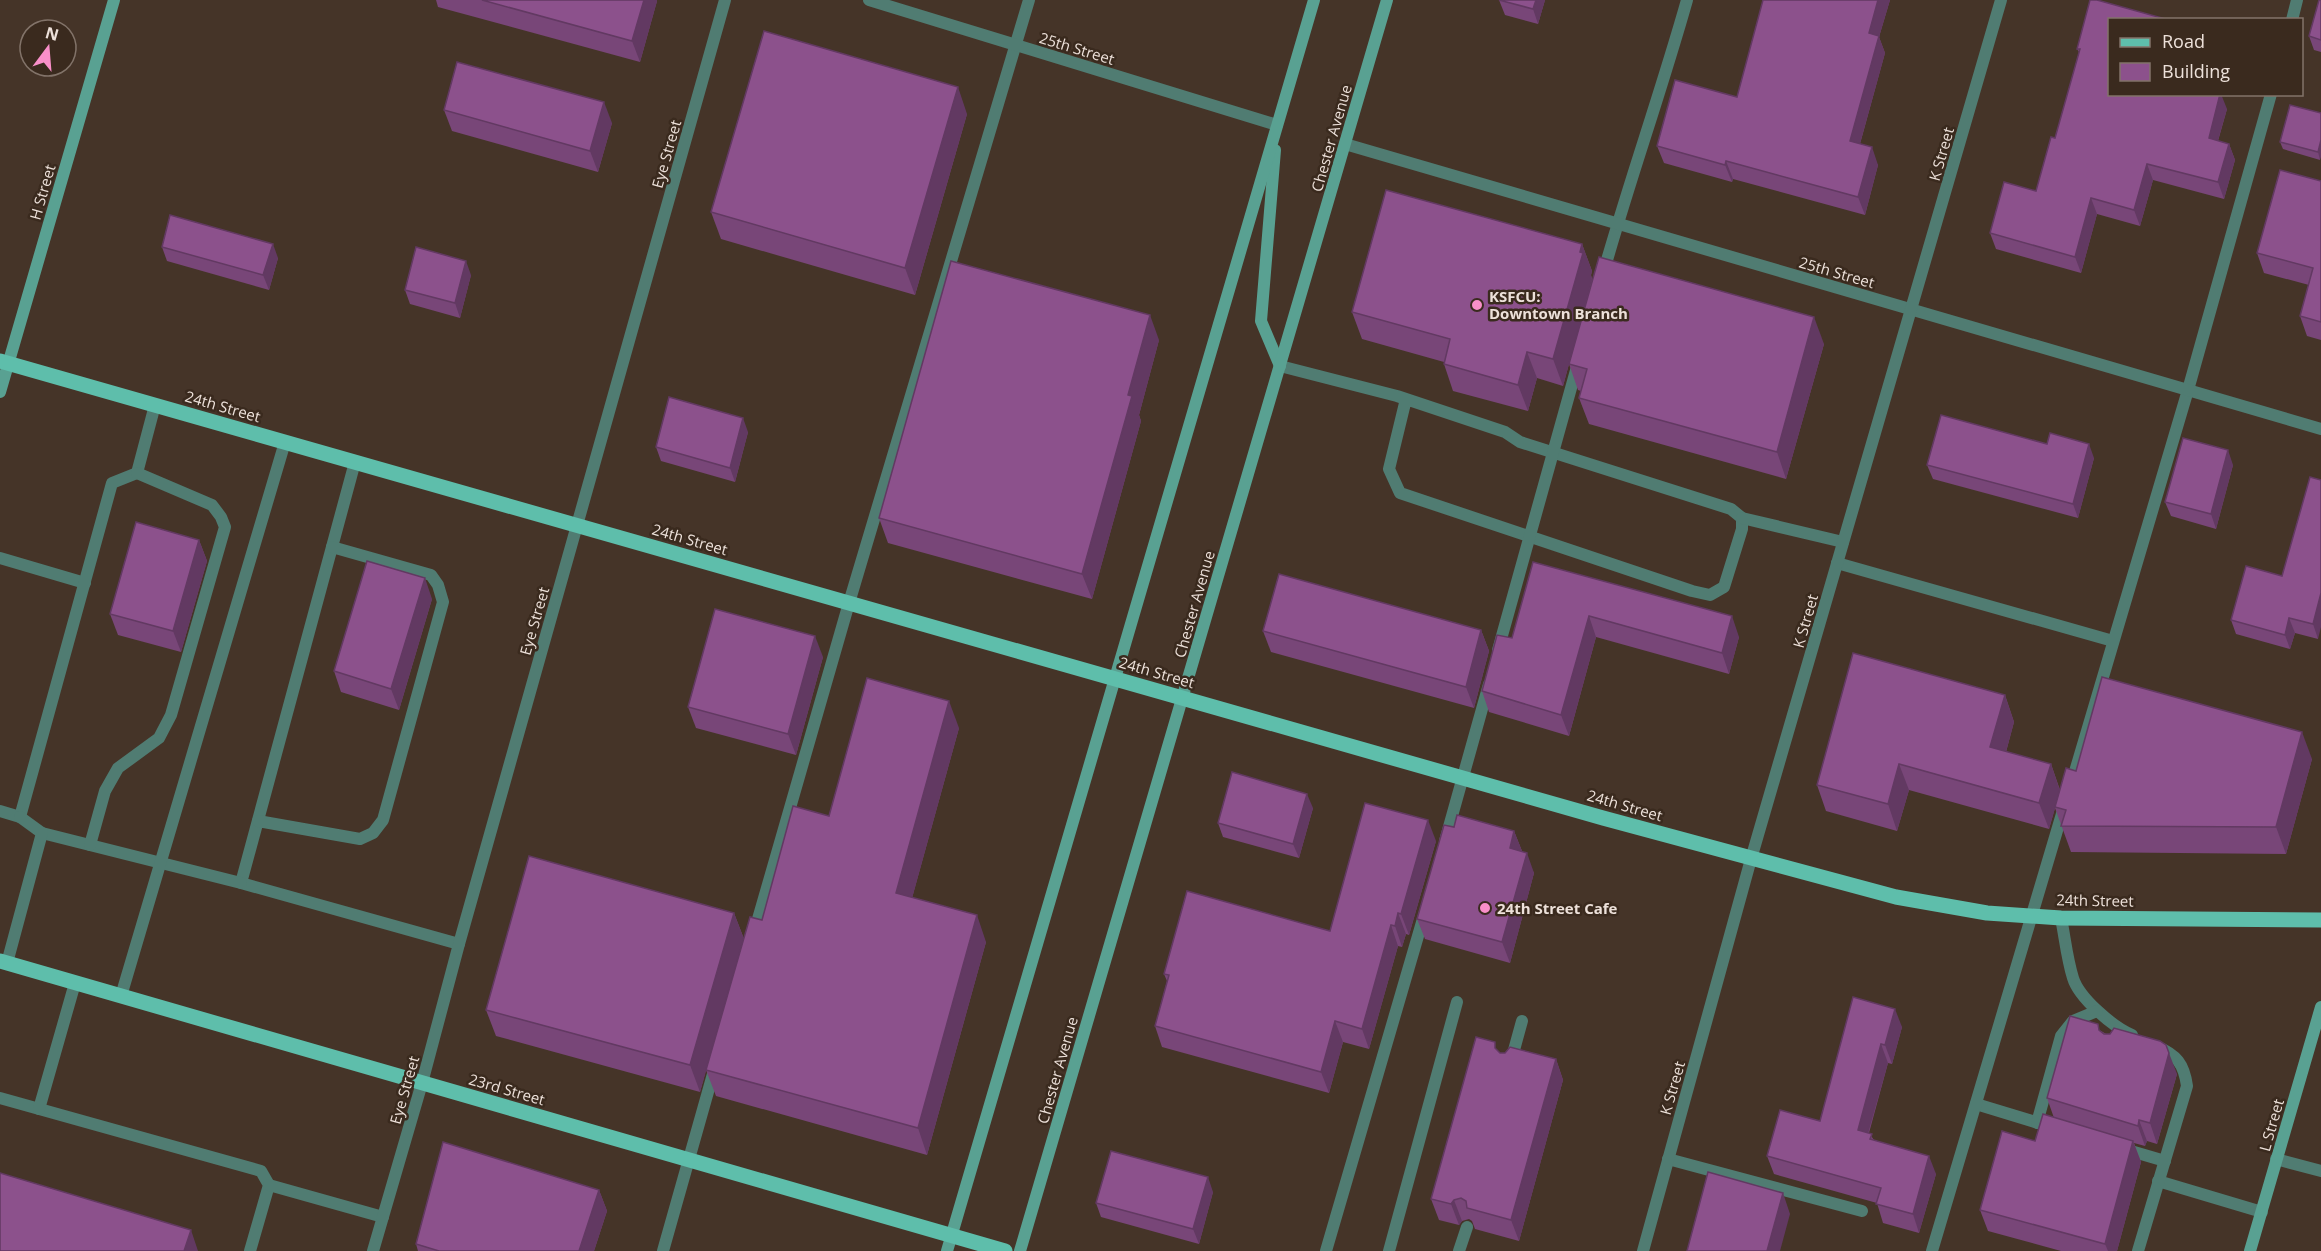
<svg xmlns="http://www.w3.org/2000/svg" width="2321" height="1251" viewBox="0 0 2321 1251" font-family="'Open Sans',sans-serif">
  <rect width="100%" height="100%" fill="#453428"/>
  <g fill="none" stroke-linecap="round" stroke-linejoin="round">
    <g stroke="#507c72" stroke-width="12">
      <path d="M2292 20 2297 0"/>
      <path d="M1603 274C1629 182 1661 92 1687 0"/>
      <path d="M1280 366 1397 396 1505 432 1520 442 1731 509 1742 518V529L1724 587 1710 595 1692 591 1400 493 1389 469 1406 399"/>
      <path d="M355 462 241 883 459 944"/>
      <path d="M1742 518 1843 542"/>
      <path d="M0 558 85 583"/>
      <path d="M1837 563 2113 641"/>
      <path d="M1498 650 1578 363"/>
      <path d="M2071 785 2188 390 2271 94"/>
      <path d="M0 811 20 817 112 483 137 473 155 405"/>
      <path d="M258 821 360 839 373 833 383 820 443 602 438 585 431 575 332 547"/>
      <path d="M42 833 241 883"/>
      <path d="M1445 841 1489 684"/>
      <path d="M90 845 105 791 118 768 159 738 171 715 225 527 221 517 212 505 137 473"/>
      <path d="M2061 918C2065 938 2067 959 2073 978 2079 998 2113 1027 2132 1035"/>
      <path d="M754 933 849 603 1029 0"/>
      <path d="M7 963 42 833 20 817"/>
      <path d="M121 996 285 442"/>
      <path d="M1511 1061 1522 1021"/>
      <path d="M0 1098 261 1171 269 1185 250 1251"/>
      <path d="M1976 1104 2055 1128"/>
      <path d="M39 1109 75 983"/>
      <path d="M2037 1123 2061 1036 2073 1021 2097 1011"/>
      <path d="M2124 1149 2165 1161"/>
      <path d="M1668 1159 1862 1211"/>
      <path d="M2276 1159 2321 1171"/>
      <path d="M2158 1181 2262 1212"/>
      <path d="M269 1185 383 1217"/>
      <path d="M663 1251 715 1067"/>
      <path d="M1326 1251 1425 912"/>
      <path d="M1389 1251 1457 1002"/>
      <path d="M1459 1251 1467 1227"/>
      <path d="M1932 1251 2064 807"/>
      <path d="M2138 1251 2187 1086C2184 1064 2177 1055 2156 1046"/>
    </g>
    <g stroke="#507c72" stroke-width="12">
      <path d="M869 0 1277 125"/>
      <path d="M1345 144 2321 429"/>
      <path d="M373 1251 422 1083 459 944 725 0"/>
      <path d="M1643 1251 1751 859 2001 0"/>
    </g>
    <g stroke="#59a192" stroke-width="12">
      <path d="M1275 150 1261 321 1280 366"/>
      <path d="M0 392 114 0"/>
      <path d="M947 1251 1314 0"/>
      <path d="M1020 1251 1387 0"/>
      <path d="M2250 1251 2321 1007"/>
    </g>
    <g stroke="#5ebeab" stroke-width="15">
      <path d="M0 361 1603 818 1896 897 1987 913 2061 918 2321 920"/>
      <path d="M0 961 1005 1251"/>
    </g>
  </g>
  <g fill="#784678">
    <path d="M436 0H657V1L640 62 438 7Z"/>
    <path d="M1499 0H1545L1538 24 1505 15Z"/>
    <path d="M1763 0H1890L1879 37 1885 53 1860 144 1878 165 1865 215 1733 179 1732 182 1664 163 1657 146 1737 97Z"/>
    <path d="M2090 0 2109 94 2227 109 2218 141 2229 144 2235 160 2224 199 2153 180 2140 226 2097 214 2081 273 1996 249 1990 233 2036 191 2055 138 2079 52 2077 49Z"/>
    <path d="M2321 0V52L2314 50 2309 36Z"/>
    <path d="M444 110 612 123 598 172 452 131Z"/>
    <path d="M2321 113 2320 160 2283 149 2280 142Z"/>
    <path d="M967 114 915 295 721 239 711 212Z"/>
    <path d="M2321 181V340L2307 336 2300 316 2309 285 2264 273 2257 253Z"/>
    <path d="M1582 244 1592 271 1591 275 1592 279 1824 344 1786 479 1589 424 1579 398 1581 391 1578 390 1569 364 1563 386 1537 378 1528 411 1453 391 1444 364V362L1362 339 1352 312Z"/>
    <path d="M162 247 278 258 269 290 167 261Z"/>
    <path d="M471 275 460 318 410 304 405 290Z"/>
    <path d="M1159 340 1139 415 1141 421 1092 599 888 543 879 518Z"/>
    <path d="M748 432 735 482 661 461 656 447Z"/>
    <path d="M2094 458 2078 518 1933 479 1927 465Z"/>
    <path d="M2233 465 2216 529 2171 516 2165 502Z"/>
    <path d="M2310 477 2318 639 2295 633 2290 649 2236 634 2231 620 2282 576Z"/>
    <path d="M199 540 207 561 181 652 118 635 110 614Z"/>
    <path d="M1533 562 1739 637 1729 674 1596 637 1569 736 1489 712 1482 691 1512 638Z"/>
    <path d="M432 599 399 710 341 692 334 671Z"/>
    <path d="M1481 630 1489 651 1474 708 1271 652 1263 631Z"/>
    <path d="M823 657 796 755 696 728 688 707Z"/>
    <path d="M2005 695 2014 722 2006 752 2051 764 2060 790 2076 771 2312 759 2286 854 2071 852 2055 808 2049 829 1909 790 1897 831 1826 811 1817 785Z"/>
    <path d="M959 728 912 898 986 942 927 1155 716 1096 706 1070 700 1092 496 1036 486 1010 734 913 744 939 762 920 829 816Z"/>
    <path d="M1313 808 1299 858 1223 837 1218 823Z"/>
    <path d="M1454 827 1514 831 1522 851 1534 873 1510 963 1425 939 1417 919Z"/>
    <path d="M1436 841 1409 935 1406 934 1402 947 1398 946 1369 1049 1343 1042 1329 1093 1162 1047 1155 1026 1167 981 1164 974 1330 931Z"/>
    <path d="M1853 997 1902 1027 1892 1064 1888 1063 1869 1133 1874 1140 1936 1174 1919 1233 1883 1223 1877 1203 1774 1174 1767 1156 1820 1121Z"/>
    <path d="M2101 1031 2177 1074 2157 1144 2147 1141 2145 1146 2134 1143 2141 1162 2117 1251H2061L1988 1231 1980 1210 2054 1118 2047 1098Z"/>
    <path d="M1498 1051 1500 1053 1556 1059 1563 1080 1519 1241 1475 1229 1472 1221 1469 1219 1462 1221 1459 1225 1439 1220 1431 1199Z"/>
    <path d="M599 1190 607 1211 594 1251H418L416 1244Z"/>
    <path d="M1213 1192 1199 1244 1101 1217 1096 1203Z"/>
  </g>
  <g fill="#623962">
    <path d="M644 0H657V1L640 62 632 41Z"/>
    <path d="M1536 0H1545L1538 24 1533 9Z"/>
    <path d="M1878 0H1890L1879 37 1885 53 1856 158 1850 141 1869 33Z"/>
    <path d="M958 87 967 114 915 295 905 268Z"/>
    <path d="M2220 94H2221L2227 109 2214 154 2209 138Z"/>
    <path d="M604 102 612 123 598 172 590 151Z"/>
    <path d="M2321 140V157L2320 160 2318 152Z"/>
    <path d="M2229 144 2235 160 2224 199 2218 182Z"/>
    <path d="M1872 147 1878 165 1865 215 1858 197Z"/>
    <path d="M1726 161 1733 179 1732 182 1725 165Z"/>
    <path d="M2147 164 2153 180 2140 226 2134 210Z"/>
    <path d="M2091 198 2097 214 2081 273 2075 257Z"/>
    <path d="M273 244 278 258 269 290 263 275Z"/>
    <path d="M1582 244 1592 271 1591 275 1592 280 1563 386 1553 359Z"/>
    <path d="M466 261 471 275 460 318 455 303Z"/>
    <path d="M1150 315 1159 340 1139 415 1141 421 1092 599 1082 574 1128 395Z"/>
    <path d="M1814 317 1824 344 1786 479 1777 452Z"/>
    <path d="M1527 352 1537 378 1528 411 1518 385Z"/>
    <path d="M743 418 748 432 735 482 730 468Z"/>
    <path d="M2089 444 2094 458 2078 518 2073 504Z"/>
    <path d="M2228 450 2233 465 2216 529 2211 514Z"/>
    <path d="M199 540 207 561 181 652 173 631Z"/>
    <path d="M425 578 432 599 399 710 391 689Z"/>
    <path d="M2321 593V627L2318 639 2313 624Z"/>
    <path d="M1589 616 1596 637 1569 736 1561 715Z"/>
    <path d="M1732 616 1739 637 1729 674 1722 653Z"/>
    <path d="M2289 618 2295 633 2290 649 2285 635Z"/>
    <path d="M1481 630 1489 651 1474 708 1466 687Z"/>
    <path d="M815 636 823 657 796 755 788 734Z"/>
    <path d="M2005 695 2014 722 2000 774 1990 747Z"/>
    <path d="M949 701 959 728 906 920 896 893Z"/>
    <path d="M2302 732 2312 759 2286 854 2276 827Z"/>
    <path d="M1899 764 1909 790 1897 831 1888 804Z"/>
    <path d="M2051 764 2060 791 2049 829 2039 803Z"/>
    <path d="M1307 794 1313 808 1299 858 1293 844Z"/>
    <path d="M1428 820 1436 841 1409 935 1401 914Z"/>
    <path d="M1514 831 1522 851 1510 848Z"/>
    <path d="M1527 853 1534 873 1510 963 1502 942Z"/>
    <path d="M734 913 744 939 700 1092 690 1065Z"/>
    <path d="M1398 913 1406 934 1402 947 1395 926Z"/>
    <path d="M977 915 986 942 927 1155 918 1128Z"/>
    <path d="M1391 925 1398 946 1369 1049 1362 1029Z"/>
    <path d="M1895 1009 1902 1027 1892 1064 1885 1045Z"/>
    <path d="M1335 1021 1343 1042 1329 1093 1321 1072Z"/>
    <path d="M1881 1044 1888 1063 1864 1148 1858 1130Z"/>
    <path d="M2169 1053 2177 1074 2157 1144 2150 1123Z"/>
    <path d="M1556 1059 1563 1080 1519 1241 1511 1220Z"/>
    <path d="M2139 1120 2147 1141 2145 1146 2138 1126Z"/>
    <path d="M2133 1141 2141 1162 2117 1251H2108L2105 1244Z"/>
    <path d="M1929 1156 1936 1174 1919 1233 1913 1214Z"/>
    <path d="M1208 1177 1213 1192 1199 1244 1193 1229Z"/>
    <path d="M599 1190 607 1211 594 1251H579Z"/>
    <path d="M1783 1193 1790 1214 1780 1251H1767Z"/>
    <path d="M1454 1200 1462 1221 1459 1225 1451 1204Z"/>
    <path d="M191 1230 198 1251H184Z"/>
  </g>
  <g fill="#8c518c" stroke="#623962" stroke-width="1.5">
    <path d="M482 0H644L632 41Z"/>
    <path d="M1499 0H1536L1533 9Z"/>
    <path d="M1763 0H1878L1869 33 1879 36 1850 141 1872 147 1858 197 1726 161 1725 165 1657 146 1675 80 1737 97Z"/>
    <path d="M2090 0H2097L2169 20H2109V94H2220L2209 138 2229 144 2218 182 2147 164 2134 210 2091 198 2075 257 1990 233 2004 182 2036 191 2051 137 2055 138 2080 49H2077Z"/>
    <path d="M2319 0H2321V40L2309 36Z"/>
    <path d="M764 31 958 87 905 268 711 212Z"/>
    <path d="M457 62 604 102 590 151 444 110Z"/>
    <path d="M2290 105 2321 113V140L2318 152 2280 142Z"/>
    <path d="M2280 170 2321 181V322L2300 316 2313 268 2257 253Z"/>
    <path d="M1386 190 1582 244 1580 252 1583 253 1553 359 1527 352 1518 385 1444 364 1450 339 1352 312Z"/>
    <path d="M170 215 273 244 263 275 162 247Z"/>
    <path d="M416 247 466 261 455 303 405 290Z"/>
    <path d="M1599 257 1814 317 1777 452 1579 398 1587 369 1569 364Z"/>
    <path d="M951 261 1150 315 1128 395 1132 396 1082 574 879 518Z"/>
    <path d="M669 397 743 418 730 468 656 447Z"/>
    <path d="M1941 415 2047 444 2050 433 2089 444 2073 504 1927 465Z"/>
    <path d="M2183 438 2228 450 2211 514 2165 502Z"/>
    <path d="M2310 477 2321 480V593L2313 624 2289 618 2285 635 2231 620 2246 566 2282 576Z"/>
    <path d="M136 522 199 540 173 631 110 614Z"/>
    <path d="M367 561 425 578 391 689 334 671Z"/>
    <path d="M1533 562 1732 616 1722 653 1589 616 1561 715 1482 691 1497 635 1512 638Z"/>
    <path d="M1279 574 1481 630 1466 687 1263 631Z"/>
    <path d="M715 609 815 636 788 734 688 707Z"/>
    <path d="M1853 653 2005 695 1990 747 2051 764 2039 803 1899 764 1888 804 1817 785Z"/>
    <path d="M2102 677 2302 732 2276 827 2061 826 2066 810 2055 807 2066 768 2076 771Z"/>
    <path d="M867 678 949 701 896 893 977 915 918 1128 706 1070 750 917 762 920 793 806 829 816Z"/>
    <path d="M1232 772 1307 794 1293 844 1218 823Z"/>
    <path d="M1365 803 1428 820 1401 914 1398 913 1395 926 1391 925 1362 1029 1335 1021 1321 1072 1155 1026 1169 975 1164 974 1187 891 1330 931Z"/>
    <path d="M1457 815 1514 831 1510 848 1527 853 1502 942 1417 919 1444 825 1454 827Z"/>
    <path d="M529 856 734 913 690 1065 486 1010Z"/>
    <path d="M1853 997 1895 1009 1885 1045 1881 1044 1858 1130 1872 1134 1870 1139 1929 1156 1913 1214 1876 1204 1881 1188 1767 1156 1780 1110 1820 1121Z"/>
    <path d="M2070 1016 2098 1024 2099 1030 2104 1034H2110L2114 1028 2160 1041 2166 1045 2169 1053 2150 1123 2139 1120 2138 1126 2047 1098Z"/>
    <path d="M1476 1037 1495 1042V1048L1500 1053H1505L1510 1047 1556 1059 1511 1220 1467 1208 1466 1201 1461 1198 1454 1200 1451 1204 1431 1199Z"/>
    <path d="M2043 1114 2133 1141 2105 1244 1980 1210 2002 1131 2035 1141Z"/>
    <path d="M443 1142 599 1190 579 1251H439L416 1244Z"/>
    <path d="M1111 1151 1208 1177 1193 1229 1096 1203Z"/>
    <path d="M1708 1172 1783 1193 1767 1251H1687Z"/>
    <path d="M0 1173 191 1230 184 1251H0Z"/>
  </g>
  <g fill="#f98fc9" stroke="#3a2a1e" stroke-width="2">
    <circle cx="1477" cy="305" r="6"/>
    <circle cx="1485" cy="908" r="6"/>
  </g>
  <g text-anchor="middle" dominant-baseline="central" stroke-width="5" stroke-linejoin="round" paint-order="stroke">
    <g font-size="15" fill="#ede1da" stroke="#3a2a1e">
      <text transform="translate(1077 48) rotate(17)">25th Street</text>
      <text transform="translate(1331 138) rotate(-74)">Chester Avenue</text>
      <text transform="translate(666 154) rotate(-74)">Eye Street</text>
      <text transform="translate(1941 154) rotate(-74)">K Street</text>
      <text transform="translate(42 192) rotate(-74)">H Street</text>
      <text transform="translate(1837 272) rotate(16)">25th Street</text>
      <text transform="translate(223 406) rotate(16)">24th Street</text>
      <text transform="translate(690 539) rotate(16)">24th Street</text>
      <text transform="translate(1194 604) rotate(-74)">Chester Avenue</text>
      <text transform="translate(534 621) rotate(-74)">Eye Street</text>
      <text transform="translate(1805 621) rotate(-74)">K Street</text>
      <text transform="translate(1157 672) rotate(16)">24th Street</text>
      <text transform="translate(1625 805) rotate(16)">24th Street</text>
      <text transform="translate(2095 900) rotate(1)">24th Street</text>
      <text transform="translate(1057 1070) rotate(-74)">Chester Avenue</text>
      <text transform="translate(1672 1088) rotate(-74)">K Street</text>
      <text transform="translate(507 1089) rotate(16)">23rd Street</text>
      <text transform="translate(404 1090) rotate(-74)">Eye Street</text>
      <text transform="translate(2271 1125) rotate(-74)">L Street</text>
    </g>
    <g font-size="15" font-weight="bold" fill="#ede1da" stroke="#3a2a1e" text-anchor="start">
      <text x="1489" y="296">KSFCU:<tspan x="1489" dy="17">Downtown Branch</tspan></text>
      <text x="1497" y="908">24th Street Cafe</text>
    </g>
  </g>
  <rect x="2108" y="18" width="195" height="78" fill="#3a2a1e" stroke="#827369" stroke-width="1.5"/>
  <rect x="2120" y="38" width="30" height="9" fill="#5ebeab" stroke="#827369" stroke-width="1.5"/>
  <text x="2162" y="48" font-size="18" fill="#ede1da">Road</text>
  <rect x="2120" y="63" width="30" height="18" fill="#8c518c" stroke="#827369" stroke-width="1.5"/>
  <text x="2162" y="78" font-size="18" fill="#ede1da">Building</text>
  <g transform="translate(48 48) rotate(16)"><circle r="28" fill="#3a2a1e" stroke="#827369" stroke-width="1.5"/>
  <path d="M0-4.5L10 22L0 15L-10 22Z" fill="#f98fc9"/>
  <text y="-9" font-size="16" font-weight="bold" text-anchor="middle" fill="#ede1da">N</text>
  </g>
</svg>
